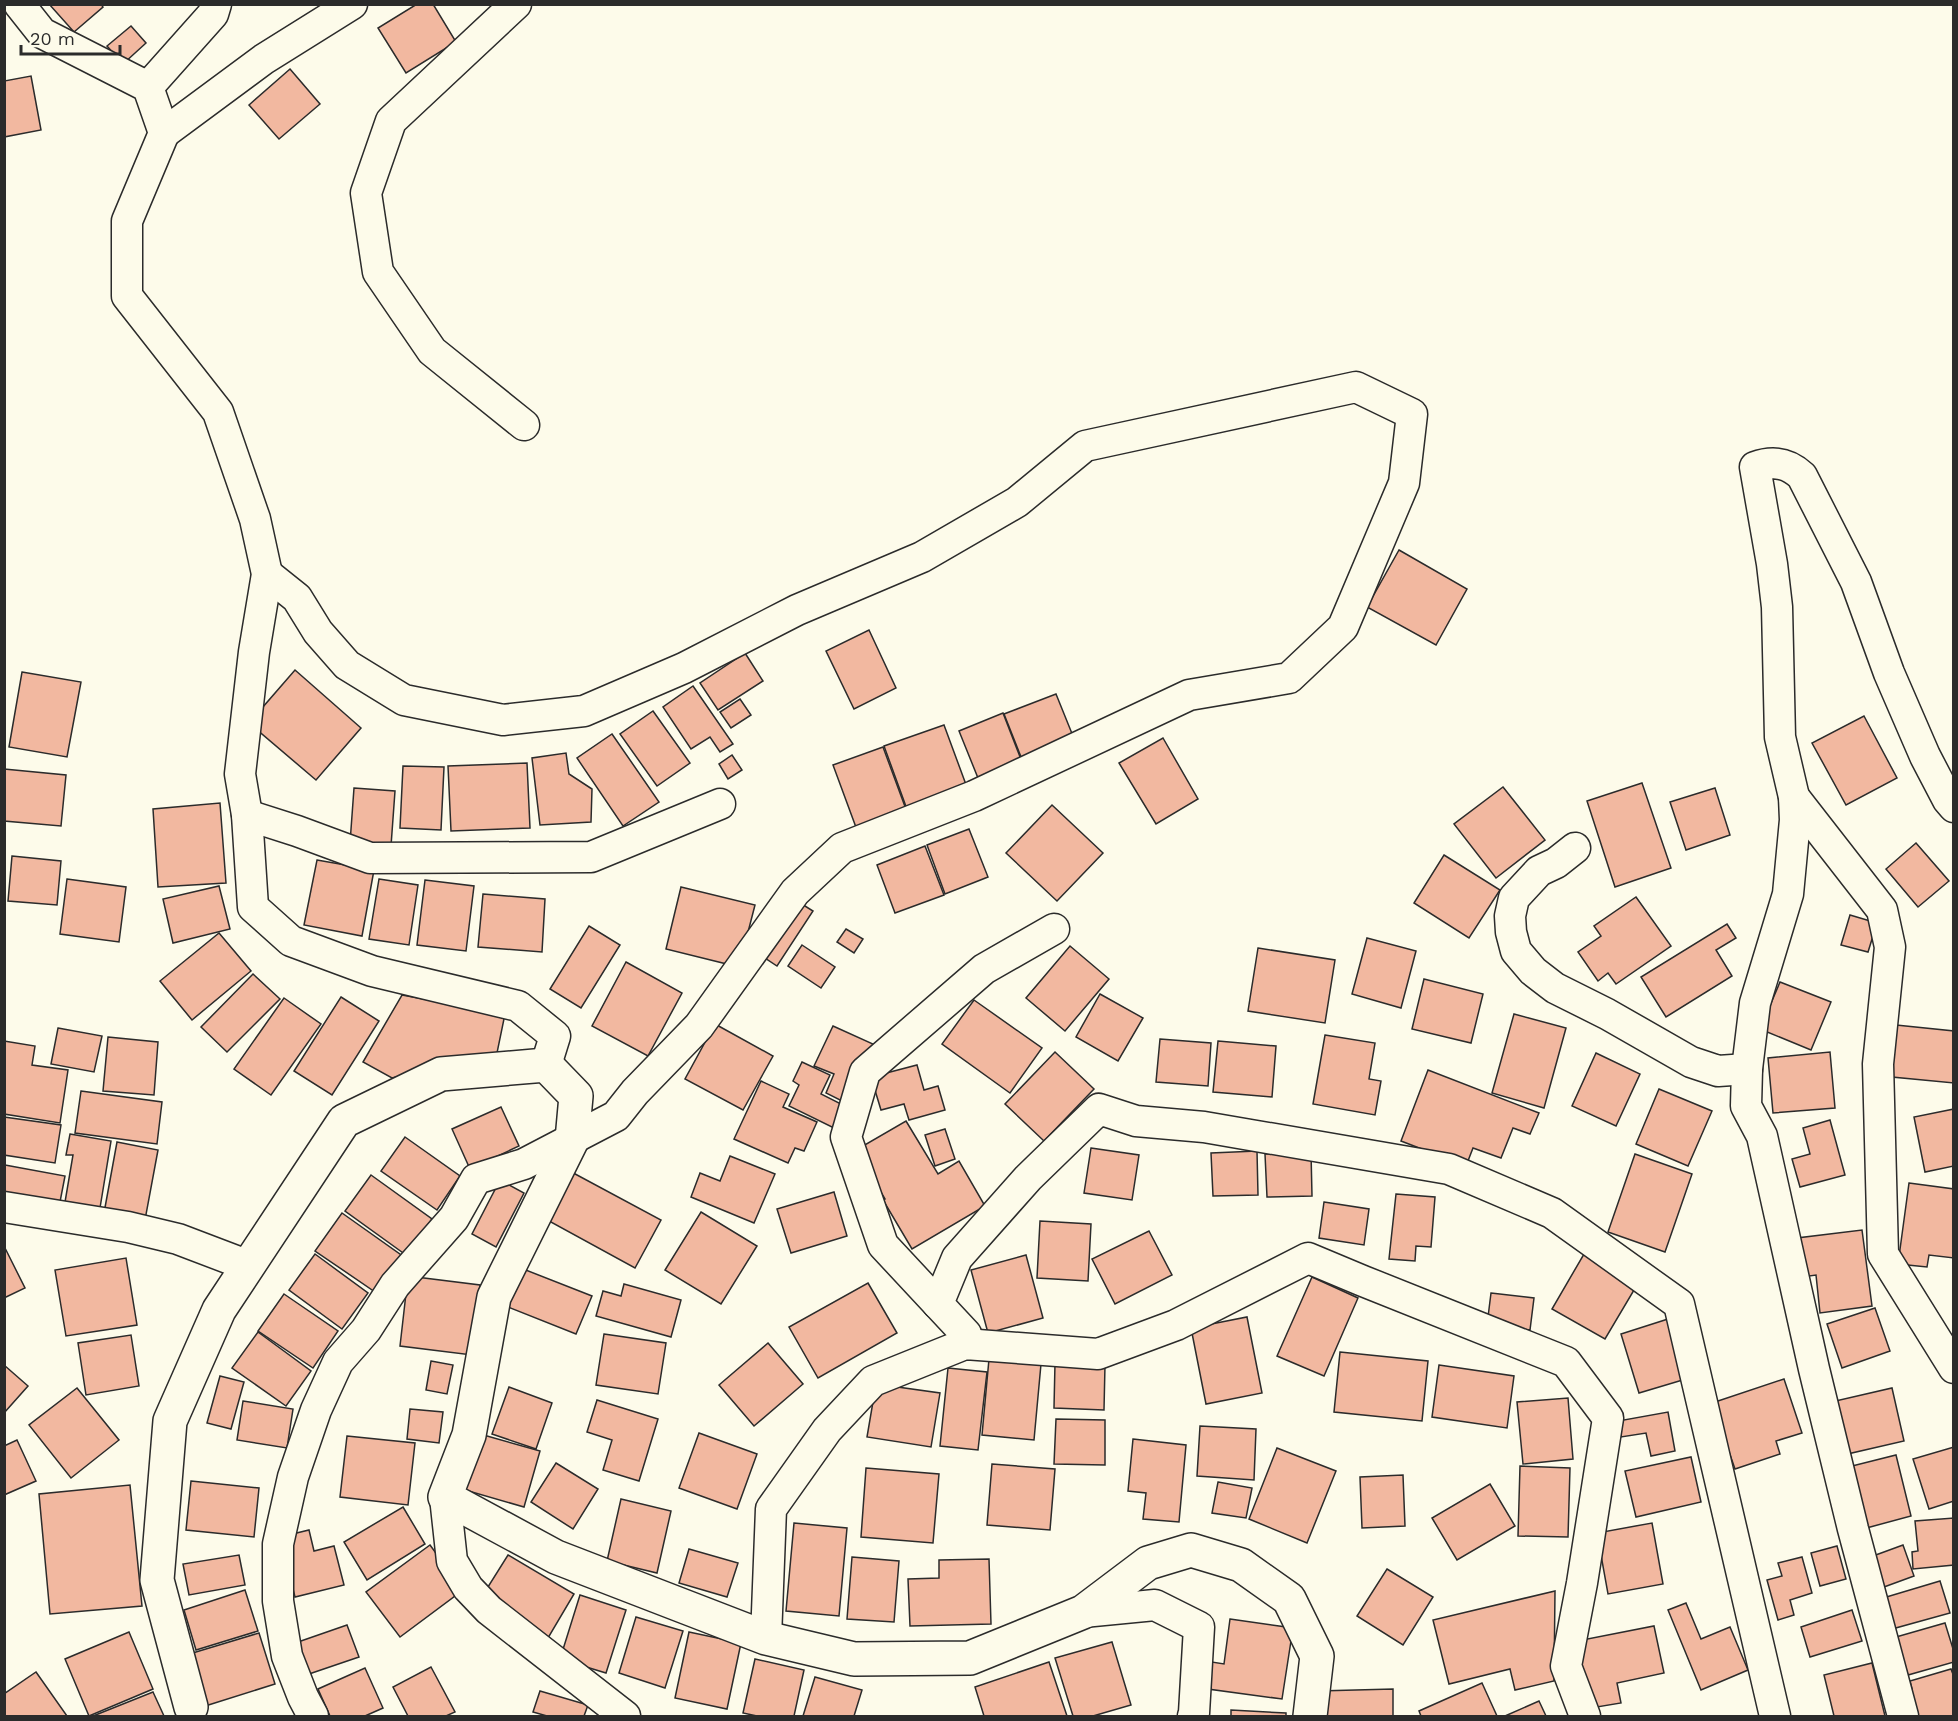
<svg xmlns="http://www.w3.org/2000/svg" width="1958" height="1721" viewBox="0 0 1958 1721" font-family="'Work Sans',sans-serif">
  <rect width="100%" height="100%" fill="#fdfbea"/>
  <g fill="#f2b8a0" stroke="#2b2b2b" stroke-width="1.5">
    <path d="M49 4H101L103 7 74 32Z"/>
    <path d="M417 4H433L456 42 406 73 378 28Z"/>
    <path d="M131 26 146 43 123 64 107 46Z"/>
    <path d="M290 69 320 104 279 139 249 105Z"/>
    <path d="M31 76 41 130 4 137V81Z"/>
    <path d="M1399 550 1467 589 1436 645 1367 607Z"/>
    <path d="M869 630 896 688 854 709 826 651Z"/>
    <path d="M745 653 763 681 718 710 700 683Z"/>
    <path d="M295 670 361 728 316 780 249 723Z"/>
    <path d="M22 672 81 682 67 757 9 747Z"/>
    <path d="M693 686 733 744 720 752 710 737 691 749 663 707Z"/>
    <path d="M1056 694 1075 741 1023 762 1004 714Z"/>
    <path d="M740 699 751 715 731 728 720 712Z"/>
    <path d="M653 711 690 763 657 786 620 734Z"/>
    <path d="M1003 713 1022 762 978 778 959 731Z"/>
    <path d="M1864 716 1897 778 1846 805 1812 743Z"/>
    <path d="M944 725 968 790 908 812 884 746Z"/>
    <path d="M612 734 659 802 623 826 577 758Z"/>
    <path d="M1163 738 1198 799 1156 824 1119 763Z"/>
    <path d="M883 747 907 812 857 830 833 765Z"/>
    <path d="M566 753 569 774 592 789 591 822 540 825 532 758Z"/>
    <path d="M732 755 742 770 728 779 719 764Z"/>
    <path d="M527 763 530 828 451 831 448 766Z"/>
    <path d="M403 766 444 767 441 830 400 828Z"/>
    <path d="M4 769 66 775 61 826 4 821Z"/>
    <path d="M1642 783 1671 868 1615 887 1587 801Z"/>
    <path d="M1503 787 1545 840 1496 878 1454 824Z"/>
    <path d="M354 788 395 791 391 846 350 843Z"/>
    <path d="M1715 788 1730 835 1686 850 1670 802Z"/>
    <path d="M220 803 226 883 158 887 153 809Z"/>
    <path d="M1052 805 1103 853 1057 901 1006 853Z"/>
    <path d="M969 829 988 877 945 894 927 845Z"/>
    <path d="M1916 843 1949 881 1918 907 1886 869Z"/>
    <path d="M925 846 944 895 895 913 877 865Z"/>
    <path d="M1444 855 1500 890 1469 938 1414 903Z"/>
    <path d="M12 856 61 861 57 905 8 901Z"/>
    <path d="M317 860 374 870 362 936 304 925Z"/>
    <path d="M67 879 126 887 119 942 60 934Z"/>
    <path d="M379 879 418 885 409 945 369 939Z"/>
    <path d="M425 880 474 886 466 951 417 945Z"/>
    <path d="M219 886 230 929 173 943 163 899Z"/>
    <path d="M681 887 755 905 739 967 666 949Z"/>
    <path d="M483 894 545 899 542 952 478 947Z"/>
    <path d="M1636 897 1671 946 1616 984 1608 973 1598 981 1578 952 1601 936 1594 926Z"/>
    <path d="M797 901 813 911 777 966 762 956Z"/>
    <path d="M1850 915 1877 923 1868 952 1841 945Z"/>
    <path d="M1727 924 1736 938 1716 950 1732 976 1666 1017 1641 977Z"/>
    <path d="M589 926 620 945 581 1008 550 989Z"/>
    <path d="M846 929 863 939 854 953 837 942Z"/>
    <path d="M219 933 251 971 192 1020 160 981Z"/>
    <path d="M1367 938 1416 951 1401 1008 1352 994Z"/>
    <path d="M802 945 835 967 821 988 788 966Z"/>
    <path d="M1070 946 1109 979 1065 1031 1026 998Z"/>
    <path d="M1258 948 1335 960 1325 1023 1248 1011Z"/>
    <path d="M626 962 682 993 648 1056 592 1026Z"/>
    <path d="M253 974 280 999 227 1052 201 1027Z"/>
    <path d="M1424 979 1483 994 1471 1043 1412 1029Z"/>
    <path d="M1780 982 1831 1002 1811 1050 1760 1029Z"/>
    <path d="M1100 994 1143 1018 1118 1061 1076 1037Z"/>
    <path d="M402 995 505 1014 497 1053 392 1078 363 1062Z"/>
    <path d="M341 997 379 1021 332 1095 294 1071Z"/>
    <path d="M284 998 321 1024 271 1095 234 1069Z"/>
    <path d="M974 1000 1042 1048 1010 1093 942 1044Z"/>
    <path d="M1514 1014 1566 1028 1544 1108 1492 1093Z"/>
    <path d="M715 1024 773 1056 743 1110 685 1079Z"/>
    <path d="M1896 1025 1954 1031V1083L1892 1077Z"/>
    <path d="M833 1026 873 1044 846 1103 826 1093 834 1074 814 1066Z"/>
    <path d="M58 1028 102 1036 94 1072 51 1064Z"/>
    <path d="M1325 1035 1375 1043 1369 1079 1381 1081 1375 1115 1313 1104Z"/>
    <path d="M108 1037 158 1042 154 1095 103 1091Z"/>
    <path d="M1160 1039 1211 1043 1208 1086 1156 1082Z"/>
    <path d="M4 1041 35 1046 32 1065 68 1070 60 1123 4 1114Z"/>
    <path d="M1218 1041 1276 1046 1272 1097 1213 1092Z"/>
    <path d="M1055 1052 1094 1089 1044 1141 1005 1104Z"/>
    <path d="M1830 1052 1835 1108 1773 1113 1768 1058Z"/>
    <path d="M1596 1053 1640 1074 1616 1126 1572 1106Z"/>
    <path d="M802 1062 830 1075 821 1094 845 1106 834 1128 789 1106 799 1085 793 1081Z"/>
    <path d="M917 1065 924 1090 938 1086 945 1110 909 1120 904 1104 881 1110 871 1077Z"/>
    <path d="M1428 1070 1539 1113 1530 1134 1513 1128 1501 1158 1473 1148 1466 1166 1401 1141Z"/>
    <path d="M761 1081 789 1094 783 1107 817 1122 804 1151 795 1148 788 1163 734 1139Z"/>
    <path d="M1659 1089 1712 1111 1688 1166 1636 1144Z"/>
    <path d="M81 1091 162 1102 157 1144 75 1133Z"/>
    <path d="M501 1107 519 1146 470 1169 452 1129Z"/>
    <path d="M1954 1109V1166L1925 1172 1914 1117Z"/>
    <path d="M4 1117 61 1125 55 1163 4 1155Z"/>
    <path d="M1830 1120 1845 1175 1800 1187 1792 1159 1810 1154 1803 1128Z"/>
    <path d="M906 1121 938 1174 959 1161 985 1206 912 1249 883 1200 885 1199 856 1150Z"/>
    <path d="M945 1129 955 1159 935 1166 925 1135Z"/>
    <path d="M70 1134 111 1141 99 1214 64 1208 73 1155H66Z"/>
    <path d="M405 1137 460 1176 437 1210 381 1171Z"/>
    <path d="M117 1142 158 1150 145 1220 104 1213Z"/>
    <path d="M1091 1148 1139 1155 1132 1200 1084 1193Z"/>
    <path d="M1257 1151 1258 1195 1213 1196 1211 1153Z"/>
    <path d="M1311 1152 1312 1196 1267 1197 1265 1154Z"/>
    <path d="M1635 1154 1692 1174 1665 1252 1608 1232Z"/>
    <path d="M730 1156 775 1174 754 1223 691 1197 700 1173 720 1181Z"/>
    <path d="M5 1165 65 1176 60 1202 4 1193Z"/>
    <path d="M564 1168 661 1220 635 1268 538 1215Z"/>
    <path d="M371 1175 432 1219 406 1255 345 1211Z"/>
    <path d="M500 1180 524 1193 496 1247 472 1234Z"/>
    <path d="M1909 1183 1954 1189V1258L1929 1255 1927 1267 1898 1264Z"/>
    <path d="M834 1192 847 1236 791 1253 777 1209Z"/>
    <path d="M1396 1194 1435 1197 1431 1247 1416 1246 1415 1261 1389 1259Z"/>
    <path d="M1324 1202 1369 1209 1364 1245 1319 1238Z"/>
    <path d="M701 1212 757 1246 721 1304 665 1270Z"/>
    <path d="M342 1213 404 1257 378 1294 315 1251Z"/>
    <path d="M1040 1221 1091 1224 1088 1281 1037 1278Z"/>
    <path d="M1862 1230 1872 1306 1820 1313 1816 1275 1802 1277 1797 1238Z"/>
    <path d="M1149 1231 1172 1275 1115 1304 1092 1259Z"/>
    <path d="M4 1246 25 1288 4 1298Z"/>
    <path d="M315 1254 368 1293 342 1329 289 1290Z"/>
    <path d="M1584 1254 1637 1285 1605 1339 1552 1309Z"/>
    <path d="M1026 1255 1043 1318 988 1333 971 1270Z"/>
    <path d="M126 1258 137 1325 66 1336 55 1270Z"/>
    <path d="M513 1265 592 1296 576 1334 498 1303Z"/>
    <path d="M408 1276 480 1285 472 1355 400 1346Z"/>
    <path d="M1312 1277 1358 1298 1324 1376 1277 1356Z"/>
    <path d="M868 1283 897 1333 818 1378 789 1327Z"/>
    <path d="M624 1284 681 1300 671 1337 596 1316 603 1291 621 1296Z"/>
    <path d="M1491 1293 1534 1298 1530 1330 1487 1325Z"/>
    <path d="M284 1294 338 1331 313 1368 258 1331Z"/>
    <path d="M1875 1308 1890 1351 1842 1368 1827 1324Z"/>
    <path d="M1247 1317 1262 1393 1206 1404 1191 1328Z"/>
    <path d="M1668 1319 1686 1379 1639 1393 1621 1334Z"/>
    <path d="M258 1332 311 1371 286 1406 232 1368Z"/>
    <path d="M604 1334 666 1343 658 1394 596 1385Z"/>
    <path d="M131 1335 139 1386 86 1395 78 1343Z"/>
    <path d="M768 1343 803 1384 754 1426 719 1385Z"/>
    <path d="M1340 1352 1428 1361 1422 1421 1334 1412Z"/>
    <path d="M989 1359 1041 1364 1034 1440 982 1435Z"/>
    <path d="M431 1361 453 1365 447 1394 426 1390Z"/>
    <path d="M1055 1363 1105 1365 1104 1410 1054 1408Z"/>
    <path d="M4 1365 28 1386 4 1413Z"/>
    <path d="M1439 1365 1514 1376 1507 1428 1432 1417Z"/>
    <path d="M948 1368 987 1372 978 1450 940 1446Z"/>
    <path d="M220 1376 244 1382 231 1429 207 1423Z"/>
    <path d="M1784 1379 1802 1433 1776 1441 1780 1454 1735 1469 1712 1403Z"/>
    <path d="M876 1384 940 1393 931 1447 867 1437Z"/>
    <path d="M509 1387 552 1403 536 1449 492 1434Z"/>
    <path d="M77 1388 119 1440 71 1478 29 1425Z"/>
    <path d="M1892 1388 1904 1441 1843 1455 1831 1402Z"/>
    <path d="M1568 1398 1573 1459 1523 1464 1517 1402Z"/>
    <path d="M597 1400 658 1419 639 1481 603 1470 612 1440 587 1432Z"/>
    <path d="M243 1401 293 1409 287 1448 237 1440Z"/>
    <path d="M410 1409 443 1412 439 1443 407 1439Z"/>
    <path d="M1668 1412 1675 1451 1651 1456 1646 1433 1621 1437 1618 1421Z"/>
    <path d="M1056 1419 1105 1420V1465L1054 1464Z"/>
    <path d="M1200 1426 1256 1429 1254 1480 1197 1476Z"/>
    <path d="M699 1433 757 1454 737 1509 679 1488Z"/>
    <path d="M480 1434 540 1451 524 1507 465 1490Z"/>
    <path d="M347 1436 415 1443 408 1505 340 1497Z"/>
    <path d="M1133 1439 1186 1445 1179 1522 1143 1519 1146 1493 1128 1491Z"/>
    <path d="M17 1440 36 1481 4 1495V1446Z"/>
    <path d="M1954 1447V1501L1929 1509 1913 1459Z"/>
    <path d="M1277 1448 1336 1471 1307 1543 1249 1519Z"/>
    <path d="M1896 1455 1911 1516 1859 1530 1844 1468Z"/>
    <path d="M1691 1457 1701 1502 1636 1517 1625 1471Z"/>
    <path d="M556 1463 598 1489 573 1529 531 1502Z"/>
    <path d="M992 1464 1055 1469 1050 1530 987 1525Z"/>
    <path d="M1520 1466 1570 1468 1568 1537 1518 1536Z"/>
    <path d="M866 1468 939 1474 933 1543 861 1537Z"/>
    <path d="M1403 1475 1405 1526 1362 1528 1360 1477Z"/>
    <path d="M191 1481 259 1488 254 1537 186 1530Z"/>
    <path d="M1218 1482 1252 1488 1246 1518 1212 1513Z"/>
    <path d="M1490 1484 1515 1526 1457 1560 1432 1518Z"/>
    <path d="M130 1485 142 1606 50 1614 39 1494Z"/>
    <path d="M621 1499 671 1511 657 1573 607 1561Z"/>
    <path d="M403 1507 425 1544 367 1580 344 1542Z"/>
    <path d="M1954 1518V1565L1913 1569 1912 1552 1918 1551 1915 1521Z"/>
    <path d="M794 1523 847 1528 839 1616 786 1611Z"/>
    <path d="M1652 1523 1663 1584 1608 1594 1597 1533Z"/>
    <path d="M309 1530 314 1551 334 1546 344 1585 295 1597 280 1537Z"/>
    <path d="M430 1545 463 1590 400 1637 366 1592Z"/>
    <path d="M1903 1545 1914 1576 1884 1587 1873 1556Z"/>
    <path d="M1837 1546 1846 1579 1820 1586 1811 1553Z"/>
    <path d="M689 1549 738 1563 727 1597 679 1583Z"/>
    <path d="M239 1555 245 1585 189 1595 183 1564Z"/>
    <path d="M508 1555 574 1594 548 1638 481 1598Z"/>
    <path d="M852 1557 899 1561 894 1622 847 1619Z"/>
    <path d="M1802 1557 1812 1593 1790 1600 1794 1615 1778 1620 1767 1580 1782 1576 1778 1563Z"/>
    <path d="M989 1559 991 1624 910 1626 908 1579 939 1578V1560Z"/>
    <path d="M1387 1569 1433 1597 1403 1645 1357 1616Z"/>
    <path d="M1940 1581 1950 1613 1892 1629 1883 1598Z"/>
    <path d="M245 1590 258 1631 196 1650 184 1610Z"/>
    <path d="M1555 1591 1554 1681 1515 1690 1510 1669 1449 1684 1433 1620Z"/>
    <path d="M580 1595 626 1610 606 1673 560 1659Z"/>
    <path d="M1686 1603 1701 1639 1730 1627 1748 1670 1701 1690 1668 1610Z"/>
    <path d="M1852 1610 1862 1641 1810 1657 1801 1627Z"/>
    <path d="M636 1617 683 1631 665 1688 619 1673Z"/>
    <path d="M1230 1619 1293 1628 1282 1699 1208 1689 1212 1662 1224 1664Z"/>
    <path d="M1945 1623 1954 1652V1662L1908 1675 1896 1637Z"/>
    <path d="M347 1625 359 1657 309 1674 298 1642Z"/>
    <path d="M1654 1626 1664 1673 1617 1683 1621 1703 1591 1708 1577 1641Z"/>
    <path d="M129 1632 153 1689 89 1716 65 1659Z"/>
    <path d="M689 1632 741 1643 727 1709 675 1698Z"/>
    <path d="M259 1633 275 1684 202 1707 186 1655Z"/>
    <path d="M1112 1642 1131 1705 1093 1716H1073L1055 1658Z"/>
    <path d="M755 1659 804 1670 794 1716H757L743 1713Z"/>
    <path d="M1049 1662 1067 1716H984L975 1687Z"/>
    <path d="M1872 1663 1885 1716H1834L1824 1675Z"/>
    <path d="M431 1667 455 1712 446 1716H408L393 1687Z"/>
    <path d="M365 1668 383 1708 365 1716H330L318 1689Z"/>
    <path d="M1951 1669 1954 1677V1716H1916L1908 1690 1912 1689 1910 1681Z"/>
    <path d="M36 1672 67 1716H4V1694Z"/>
    <path d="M815 1677 862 1690 854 1716H803Z"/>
    <path d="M1482 1683 1497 1716H1421L1419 1711Z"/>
    <path d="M1393 1689V1716H1318V1691Z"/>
    <path d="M540 1691 588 1705 584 1716H547L533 1712Z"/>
    <path d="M153 1692 164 1716H93Z"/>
    <path d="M1539 1701 1546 1716H1505Z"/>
    <path d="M1231 1710 1286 1713V1716H1231Z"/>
  </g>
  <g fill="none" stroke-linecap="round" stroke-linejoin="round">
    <g stroke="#2b2b2b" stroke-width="33">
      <g id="street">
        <path d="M19 4 42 33 148 87 164 133 127 221V296L218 412 255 519 267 574 254 652 240 774 247 815 253 907 291 941 372 971 518 1006 555 1036 546 1065"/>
        <path d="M516 4 391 121 366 193 378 272 432 351 524 425"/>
        <path d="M148 87 213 14 216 4"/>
        <path d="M164 133 264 59 352 4"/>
        <path d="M267 574 297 598 318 632 347 665 404 700 503 720 584 711 684 668 797 610 922 557 1017 502 1085 446 1356 387 1412 414 1404 483 1343 627 1289 678 1189 695 974 796 842 848 795 892 699 1026 635 1092 616 1116 524 1164 476 1179 454 1218 395 1285 366 1330 338 1362 316 1410 293 1477 278 1544V1601L287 1656 303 1697 313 1716"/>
        <path d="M1794 797 1882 910 1890 947 1878 1064 1883 1254 1954 1368"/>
        <path d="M247 815 297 831 370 858 591 857 720 804"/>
        <path d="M1575 848 1556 863 1539 871 1514 898 1510 916 1511 932 1516 951 1533 971 1555 988 1607 1014 1691 1062 1718 1071 1747 1069"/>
        <path d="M4 1207 128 1227 178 1239 249 1266"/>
        <path d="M938 1304 883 1245 846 1137 865 1072 984 969 1054 929"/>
        <path d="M965 1344 966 1334 938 1304 957 1258 1028 1178 1099 1109 1136 1121 1204 1127 1449 1169 1552 1213 1679 1304 1775 1716"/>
        <path d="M445 1497 452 1561 468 1588 489 1610 625 1716"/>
        <path d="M1083 1612 1155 1605 1199 1627 1194 1713 1193 1716"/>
        <path d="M766 1638 771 1509 827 1430 873 1381 965 1344 1098 1354 1176 1325 1308 1258 1363 1281 1566 1362 1608 1418 1582 1583 1566 1666 1585 1716"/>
        <path d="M1903 1716 1853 1529 1814 1369 1762 1136 1746 1106 1747 1069 1755 1003 1788 894 1795 820 1794 797 1780 737 1777 607 1772 564 1755 467C1774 460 1788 463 1802 476L1856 582 1889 673 1925 756 1948 800 1954 807"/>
      </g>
    </g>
    <g stroke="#2b2b2b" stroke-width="36">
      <path id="secondary" d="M191 1707 157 1580 170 1421 219 1310 344 1121 441 1074 546 1065 576 1096 572 1140 494 1297 469 1435 445 1497 556 1557 766 1638 854 1659 970 1658 1083 1612 1148 1563 1191 1550 1241 1565 1289 1599 1317 1656 1310 1716"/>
    </g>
    <use href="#street" stroke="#fdfbea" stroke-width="30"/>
    <use href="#secondary" stroke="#fdfbea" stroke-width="33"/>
  </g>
  <rect width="1958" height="1721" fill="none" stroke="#2b2b2b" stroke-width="12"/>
  <path d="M21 45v9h99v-9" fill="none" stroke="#2b2b2b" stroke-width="3"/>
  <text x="30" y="45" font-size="18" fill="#2b2b2b" stroke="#fdfbea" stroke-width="4.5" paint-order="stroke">20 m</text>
</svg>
